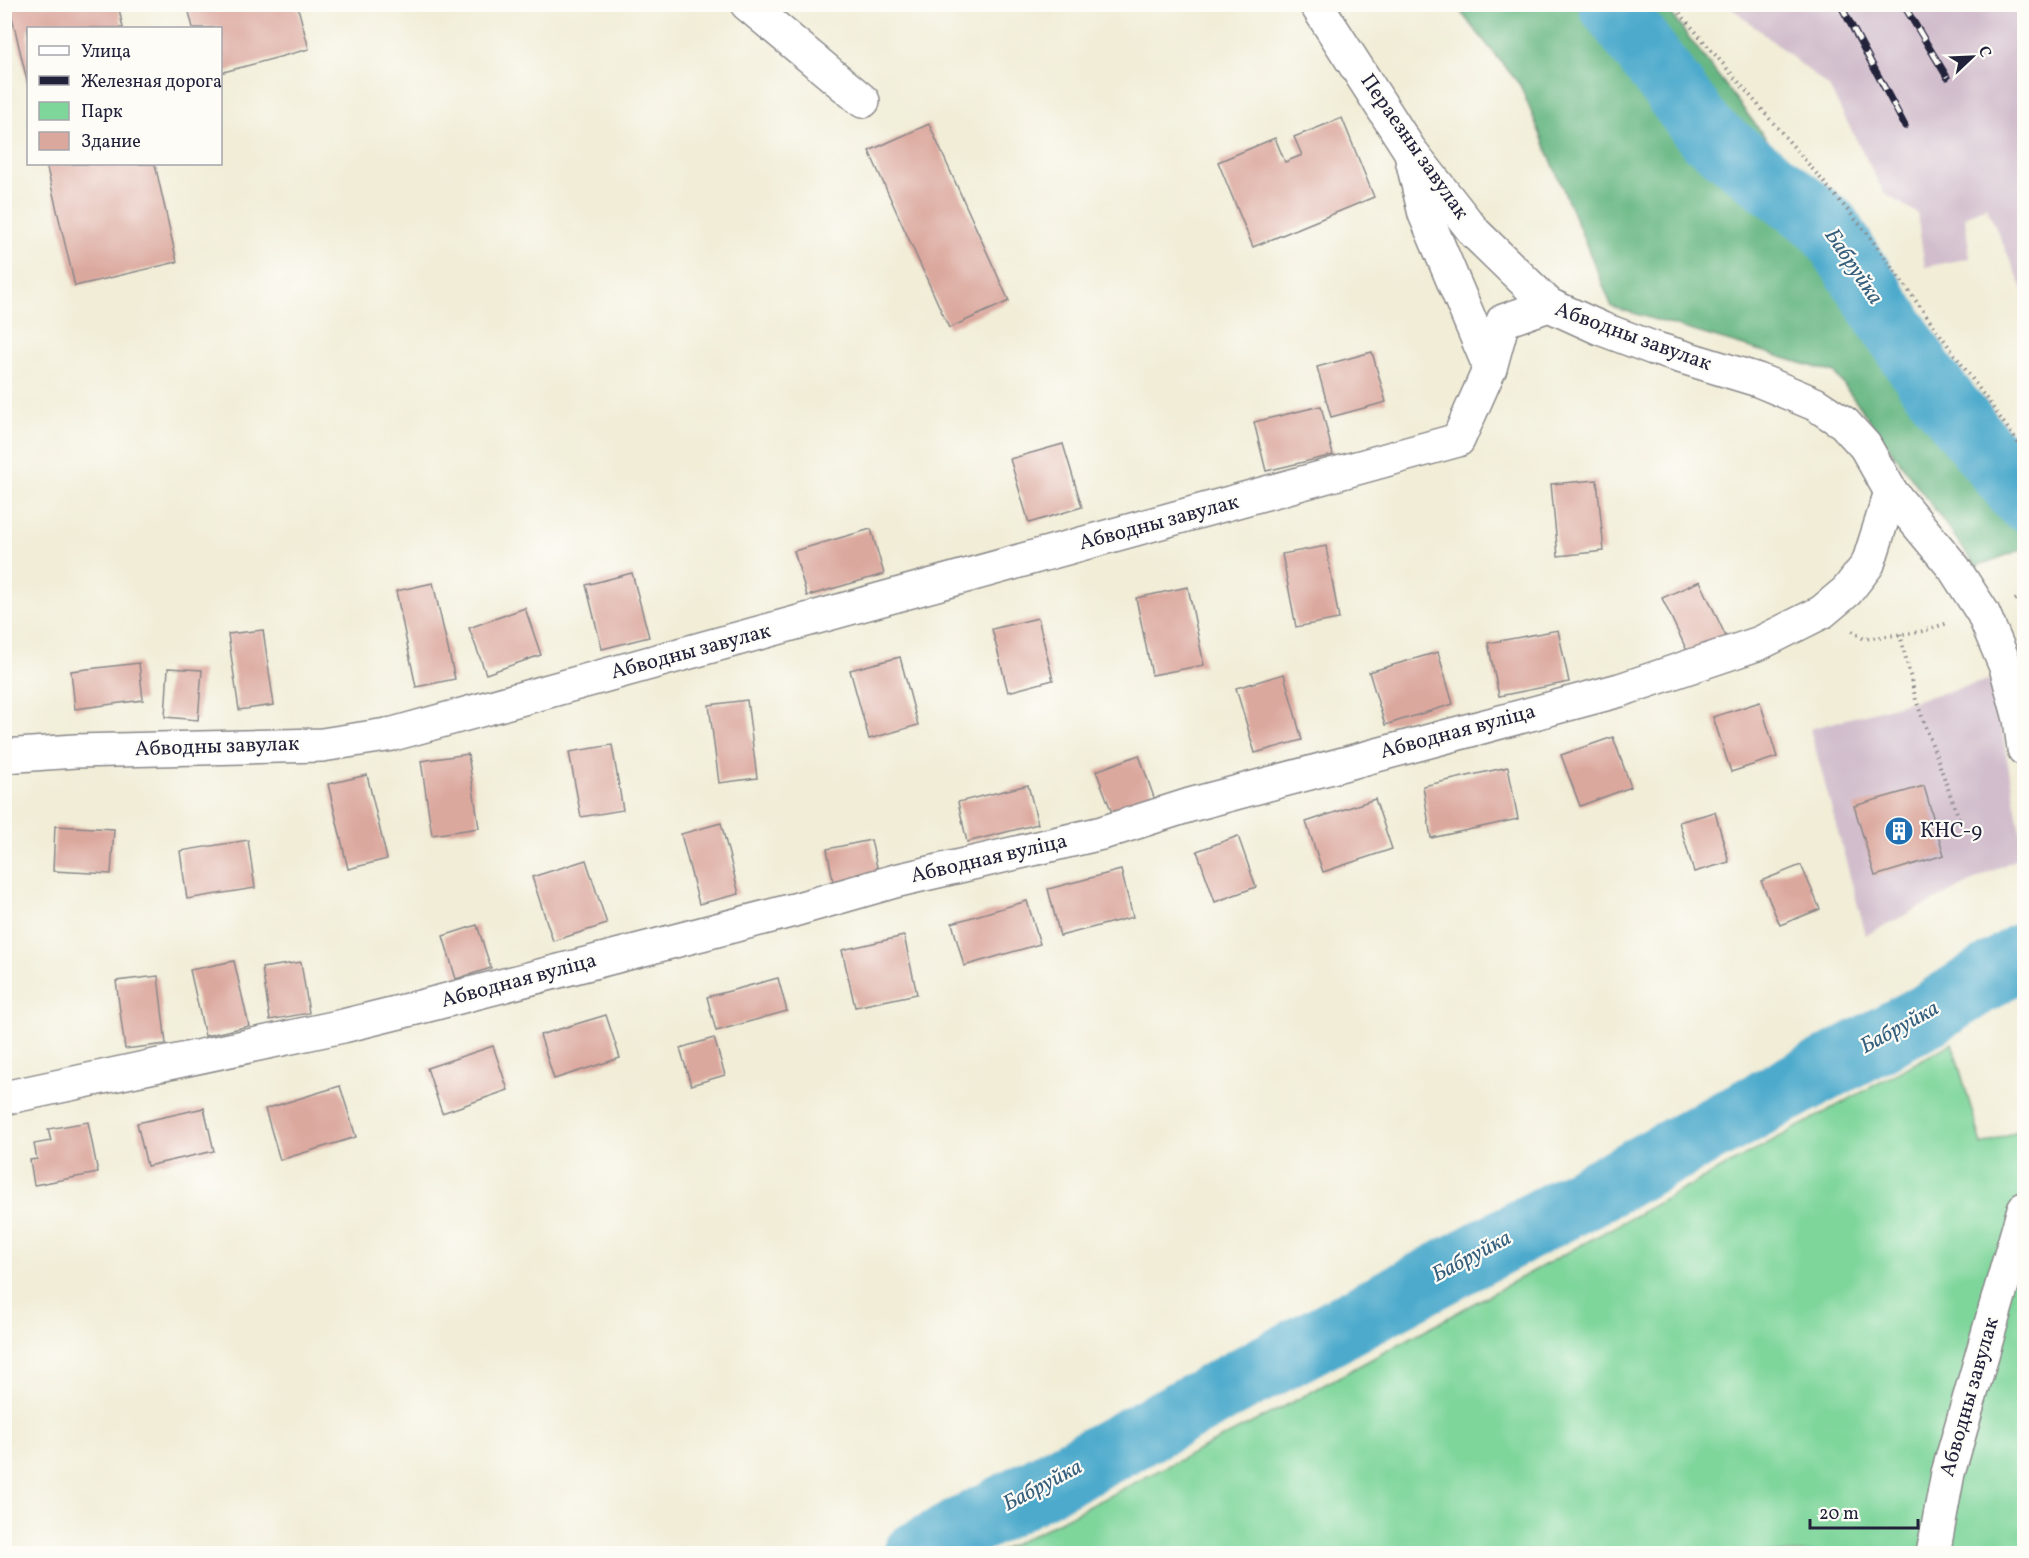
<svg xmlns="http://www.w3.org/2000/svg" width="2029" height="1558" viewBox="0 0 2029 1558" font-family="Vollkorn,serif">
  <rect width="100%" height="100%" fill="#fdfcf7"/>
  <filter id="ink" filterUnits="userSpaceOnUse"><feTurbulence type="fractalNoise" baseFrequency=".0167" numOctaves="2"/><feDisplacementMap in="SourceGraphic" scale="12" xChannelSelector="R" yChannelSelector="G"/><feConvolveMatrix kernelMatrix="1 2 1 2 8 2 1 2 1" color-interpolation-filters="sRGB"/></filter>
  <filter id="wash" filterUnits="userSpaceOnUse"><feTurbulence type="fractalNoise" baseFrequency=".008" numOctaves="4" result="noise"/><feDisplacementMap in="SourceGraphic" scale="24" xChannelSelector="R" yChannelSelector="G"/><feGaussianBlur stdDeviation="1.35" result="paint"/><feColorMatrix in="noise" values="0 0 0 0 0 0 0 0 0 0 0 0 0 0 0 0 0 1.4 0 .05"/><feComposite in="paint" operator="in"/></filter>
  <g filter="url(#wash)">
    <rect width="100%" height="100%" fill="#f1edd7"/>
    <g fill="#d1bdcc">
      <path d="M1728 5H2024V291L1986 206 1965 217 1970 258 1925 267 1917 213 1884 193 1829 87Z"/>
      <path d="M1993 679 2024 855 1866 935 1810 729Z"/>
    </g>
    <path fill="#7fd69b" stroke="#507c6b" stroke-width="1.5" d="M1952 1043 1982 1145 2024 1128V1553L995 1554 1289 1404Z"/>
    <path fill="#67b783" stroke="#446c5f" stroke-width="1.5" d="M1455 5H1664L2024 476V549L1976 566 1835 373 1612 307 1520 85Z"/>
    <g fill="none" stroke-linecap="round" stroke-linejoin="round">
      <g stroke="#4daacc" stroke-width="64">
        <path d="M1610 4 1706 133 1828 226 1929 382 2024 499"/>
        <path d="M915 1554 1931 1013 2024 954"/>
      </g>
    </g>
    <g id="blocks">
      <g fill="#dba89e">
        <path d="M9 4H118L123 28H28V85Z"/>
        <path d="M187 4H297L309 49 220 73V28H193Z"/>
        <path d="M1342 118 1374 197 1253 247 1218 162 1275 138 1285 162 1302 155 1294 137Z"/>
        <path d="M929 124 1009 301 949 328 869 151Z"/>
        <path d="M46 164H155L177 262 75 286Z"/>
        <path d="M1372 352 1386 402 1331 417 1317 367Z"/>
        <path d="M1321 406 1333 455 1266 471 1254 422Z"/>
        <path d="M1063 444 1082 507 1029 523 1010 459Z"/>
        <path d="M1597 480 1604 551 1558 556 1551 484Z"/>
        <path d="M871 529 884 574 807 596 794 551Z"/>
        <path d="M1326 546 1339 619 1296 627 1282 554Z"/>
        <path d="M632 573 649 637 602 649 586 585Z"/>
        <path d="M1700 581 1727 639 1690 657 1662 598Z"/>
        <path d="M433 583 455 679 416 687 396 591Z"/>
        <path d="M1188 587 1204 665 1152 675 1136 598Z"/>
        <path d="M525 608 541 655 486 674 469 628Z"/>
        <path d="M1038 618 1053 680 1008 692 992 629Z"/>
        <path d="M263 630 274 705 239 710 228 634Z"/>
        <path d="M1558 630 1569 682 1499 696 1488 643Z"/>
        <path d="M1438 652 1453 704 1385 725 1369 672Z"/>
        <path d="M900 657 918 725 869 739 850 670Z"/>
        <path d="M139 663 143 700 75 709 71 671Z"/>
        <path d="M168 668 202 670 198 720 165 717Z"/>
        <path d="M1284 674 1302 740 1255 753 1236 688Z"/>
        <path d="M747 700 757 778 719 783 709 705Z"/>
        <path d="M1760 702 1777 757 1731 772 1713 717Z"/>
        <path d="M1613 737 1631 787 1580 806 1561 755Z"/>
        <path d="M612 745 623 810 581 817 569 752Z"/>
        <path d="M468 754 479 828 432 835 421 761Z"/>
        <path d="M1139 755 1156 803 1114 818 1096 771Z"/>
        <path d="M1508 767 1518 819 1431 838 1423 786Z"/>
        <path d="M367 775 387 859 348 869 328 784Z"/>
        <path d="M1028 785 1038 824 967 842 958 802Z"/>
        <path d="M1924 786 1944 855 1875 876 1854 806Z"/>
        <path d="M1375 799 1392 849 1323 872 1306 822Z"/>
        <path d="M1715 812 1729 862 1694 872 1679 822Z"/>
        <path d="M721 823 739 894 699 904 681 834Z"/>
        <path d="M55 826 114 829 111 874 53 871Z"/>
        <path d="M1238 836 1256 887 1215 902 1197 851Z"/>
        <path d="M248 840 255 888 187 899 180 851Z"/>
        <path d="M871 840 879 876 834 886 827 849Z"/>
        <path d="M586 860 607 924 553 941 532 877Z"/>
        <path d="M1801 865 1820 909 1780 925 1761 881Z"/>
        <path d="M1121 870 1133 917 1060 936 1048 889Z"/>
        <path d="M1027 901 1040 944 964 966 952 923Z"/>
        <path d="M477 925 491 968 456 979 443 936Z"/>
        <path d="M904 936 917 994 855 1007 842 950Z"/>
        <path d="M234 961 249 1026 205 1036 190 970Z"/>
        <path d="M301 962 309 1013 270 1020 262 968Z"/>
        <path d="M158 976 166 1044 125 1049 116 981Z"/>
        <path d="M778 978 787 1011 716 1031 707 997Z"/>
        <path d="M606 1015 620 1058 554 1079 540 1035Z"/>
        <path d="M714 1038 725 1075 691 1085 680 1048Z"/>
        <path d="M493 1046 508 1090 442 1113 427 1068Z"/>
        <path d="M340 1086 356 1137 280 1160 265 1109Z"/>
        <path d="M204 1108 214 1151 147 1166 137 1123Z"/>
        <path d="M88 1122 98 1173 34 1185 30 1160 37 1159 34 1144 51 1141 48 1129Z"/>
      </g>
    </g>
  </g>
  <g filter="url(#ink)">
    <use href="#blocks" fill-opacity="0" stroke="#8a8889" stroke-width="1.5"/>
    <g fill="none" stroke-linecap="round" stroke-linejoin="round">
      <g stroke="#8a8889" stroke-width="36">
        <g id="minor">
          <path d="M747 4 863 101"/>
          <path d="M1316 4 1409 149 1475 233 1549 305"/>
          <path d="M1412 159 1425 214 1490 368"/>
          <path d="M4 756 75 751 322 745 393 734 1458 440 1490 368 1503 321 1549 305 1602 329 1653 348 1758 380 1815 404 1844 423 1865 446 1891 492 1954 568 1983 613 2006 667 2020 719 2024 749"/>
          <path d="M4 1098 343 1026 428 1005 794 910 895 881 1102 833 1190 805 1620 690 1760 643 1822 612 1847 591 1868 564 1891 492"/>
          <path d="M1933 1554 1948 1473 2024 1209"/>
        </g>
      </g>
      <g stroke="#8a8889" stroke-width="4" stroke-dasharray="1.5 4.5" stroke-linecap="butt">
        <path d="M1672 4 1867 233 2024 451"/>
        <path d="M2015 600 2024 594"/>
        <path d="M1852 631 1864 639 1920 632 1948 623"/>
        <path d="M1900 634 1916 700 1962 827"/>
      </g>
      <use href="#minor" stroke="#fff" stroke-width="33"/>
      <g stroke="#22223b" stroke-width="7">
        <g id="rail">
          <path d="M1840 4 1905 126"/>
          <path d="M1903 4 1947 77"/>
        </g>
      </g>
      <use href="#rail" stroke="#fdfcf7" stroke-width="4.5" stroke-dasharray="14" stroke-linecap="butt"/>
    </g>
  </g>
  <defs>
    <g id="building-disc" transform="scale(1.5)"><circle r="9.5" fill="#1f6fb2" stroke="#fdfcf7"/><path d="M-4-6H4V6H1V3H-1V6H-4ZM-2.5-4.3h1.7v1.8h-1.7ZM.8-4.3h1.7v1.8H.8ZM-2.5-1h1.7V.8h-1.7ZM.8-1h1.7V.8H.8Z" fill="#fff"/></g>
  </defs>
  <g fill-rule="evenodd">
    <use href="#building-disc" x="1899" y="831"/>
  </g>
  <g text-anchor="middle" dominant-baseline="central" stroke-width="4.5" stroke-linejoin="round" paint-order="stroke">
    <g font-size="21" fill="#22223b" stroke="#fdfcf7">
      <text transform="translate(1414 147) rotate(55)">Пераезны завулак</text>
      <text transform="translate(1633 337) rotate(20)">Абводны завулак</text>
      <text transform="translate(1159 523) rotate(-15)">Абводны завулак</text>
      <text transform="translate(691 652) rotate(-15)">Абводны завулак</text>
      <text transform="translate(1458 732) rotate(-15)">Абводная вуліца</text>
      <text transform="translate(217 747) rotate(-2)">Абводны завулак</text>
      <text transform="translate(989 859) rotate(-13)">Абводная вуліца</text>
      <text transform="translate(519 981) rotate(-15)">Абводная вуліца</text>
      <text transform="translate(1970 1397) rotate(-74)">Абводны завулак</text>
    </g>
    <g font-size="21" fill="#22223b" stroke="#fdfcf7" text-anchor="start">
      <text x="1920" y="831">КНС-9</text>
    </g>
    <g font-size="22" font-style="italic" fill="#355f7c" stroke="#fdfcf7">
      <text transform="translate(1853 267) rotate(56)">Бабруйка</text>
      <text transform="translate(1900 1028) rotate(-29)">Бабруйка</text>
      <text transform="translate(1472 1257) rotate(-28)">Бабруйка</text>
      <text transform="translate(1043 1486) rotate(-28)">Бабруйка</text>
    </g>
  </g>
  <rect width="2029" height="1558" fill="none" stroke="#fdfcf7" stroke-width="24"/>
  <rect x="27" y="27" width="195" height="138" fill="#fdfcf7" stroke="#a5a5ac" stroke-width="1.5"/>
  <rect x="39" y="46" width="30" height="9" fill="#ffffff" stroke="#a5a5ac" stroke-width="1.5"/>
  <text x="81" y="57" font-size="18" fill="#22223b">Улица</text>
  <rect x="39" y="76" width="30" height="9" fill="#22223b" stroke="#a5a5ac" stroke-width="1.5"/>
  <text x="81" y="87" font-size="18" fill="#22223b">Железная дорога</text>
  <rect x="39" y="102" width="30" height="18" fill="#7fd69b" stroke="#a5a5ac" stroke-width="1.5"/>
  <text x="81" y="117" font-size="18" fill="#22223b">Парк</text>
  <rect x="39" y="132" width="30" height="18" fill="#dba89e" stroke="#a5a5ac" stroke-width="1.5"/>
  <text x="81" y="147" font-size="18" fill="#22223b">Здание</text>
  <g transform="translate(1972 57) rotate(67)" stroke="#fdfcf7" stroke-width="4.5" paint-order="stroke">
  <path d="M0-4.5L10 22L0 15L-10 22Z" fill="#22223b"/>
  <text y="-9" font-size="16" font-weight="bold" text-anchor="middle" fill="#22223b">С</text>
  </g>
  <path d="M1810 1519v9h108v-9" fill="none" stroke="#22223b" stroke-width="3"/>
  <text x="1819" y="1519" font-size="18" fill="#22223b" stroke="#fdfcf7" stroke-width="4.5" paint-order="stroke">20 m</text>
</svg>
